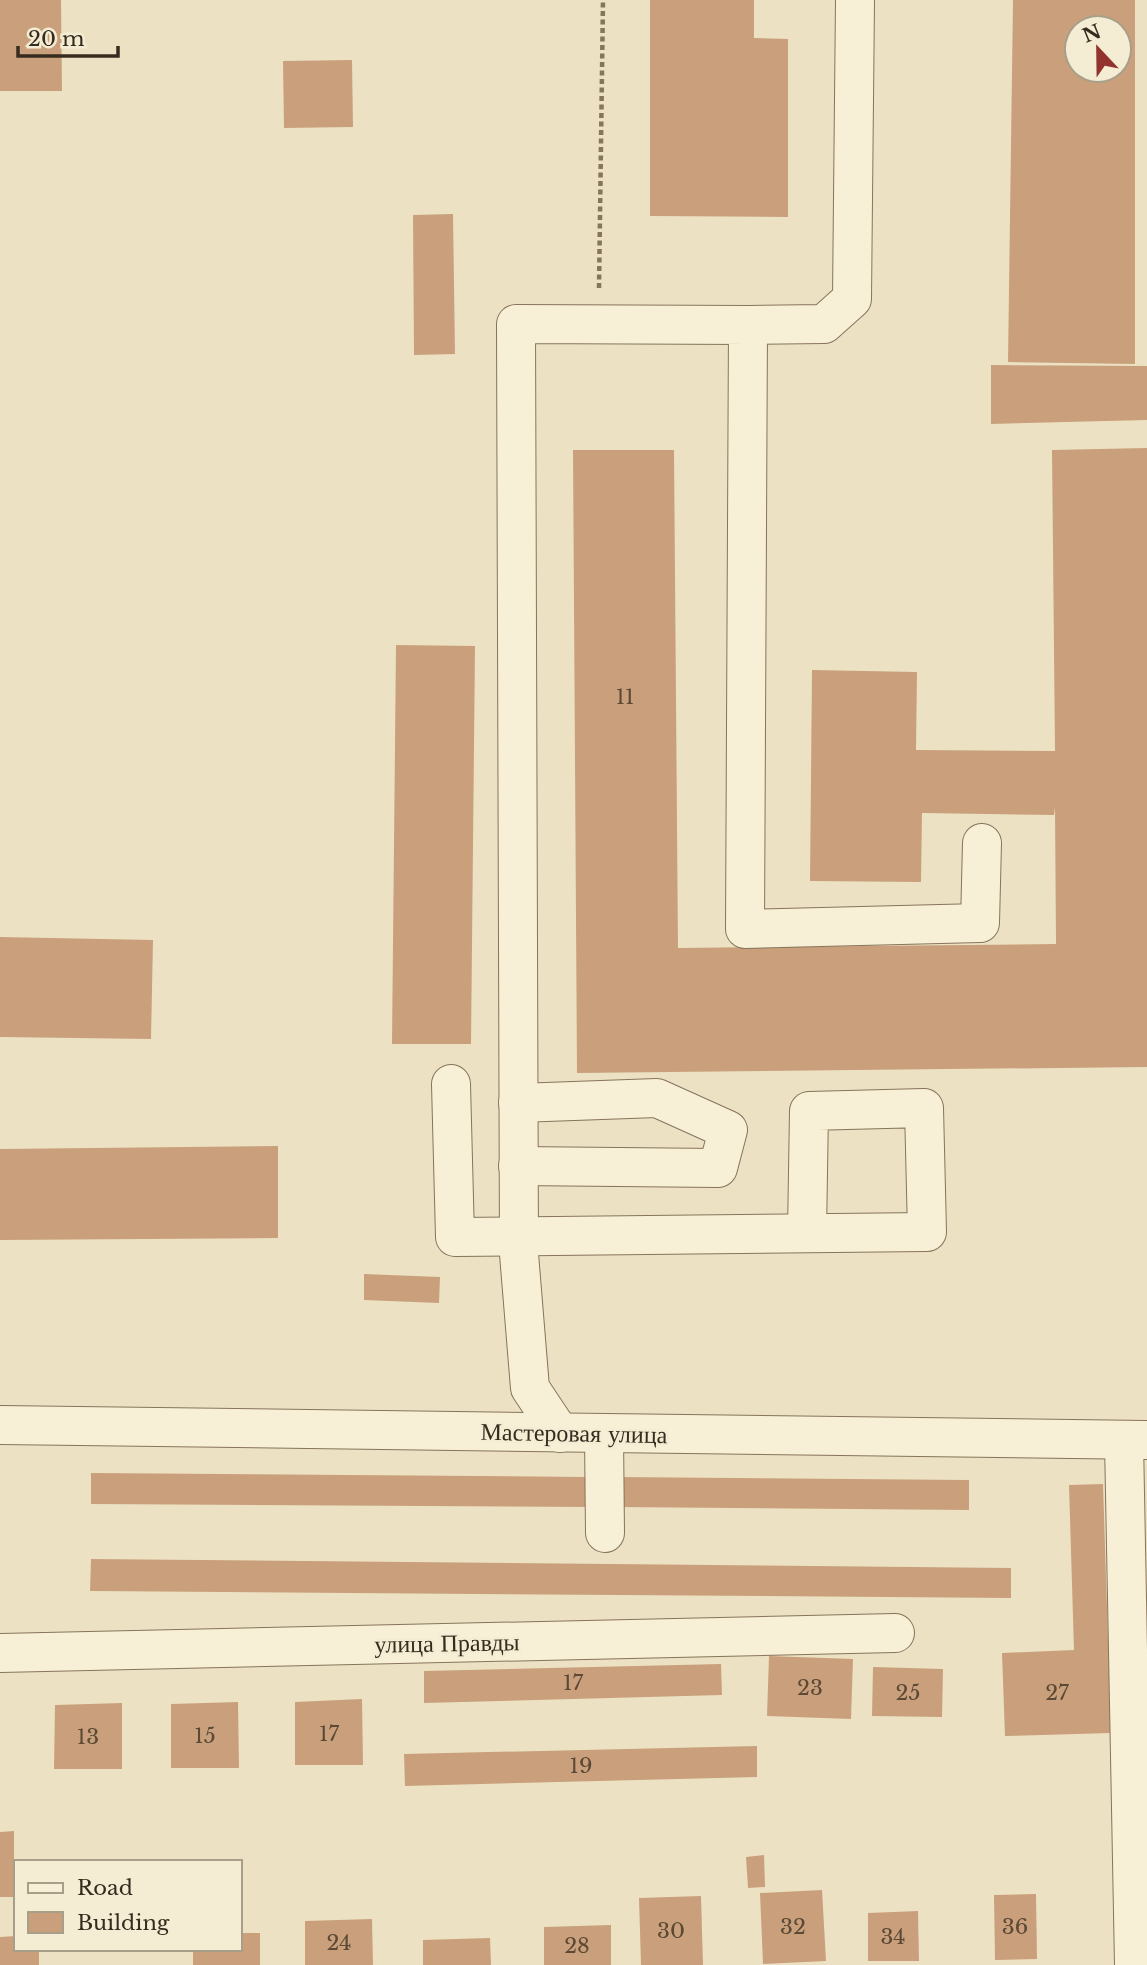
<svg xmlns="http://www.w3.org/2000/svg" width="1147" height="1965" viewBox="0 0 1147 1965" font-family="'Libre Baskerville',serif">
  <rect width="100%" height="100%" fill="#ece2c3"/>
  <g fill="#c9a07b" fill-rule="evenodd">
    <path d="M0 0H61L62 91H0Z"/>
    <path d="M650 0H754V38L788 39V217L650 216Z"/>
    <path d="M1013 0H1135V364L1008 362ZM1077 28H1119V70H1077Z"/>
    <path d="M352 60 353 127 284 128 283 61Z"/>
    <path d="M453 214 455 354 414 355 413 215Z"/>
    <path d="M991 365 1147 366V420L991 424Z"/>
    <path d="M1147 448V1067L577 1073 573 450H674L678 948 1056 944 1055 807 1054 815 922 813 921 882 810 881 812 670 917 672 916 750 1055 751 1052 450Z"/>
    <path d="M396 645 475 646 471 1044H392Z"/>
    <path d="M0 937 153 940 151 1039 0 1037Z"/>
    <path d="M278 1146V1238L0 1240V1149Z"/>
    <path d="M364 1274 440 1277 439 1303 364 1300Z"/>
    <path d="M91 1473 588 1477V1507L91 1504Z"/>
    <path d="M616 1477 969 1480V1510L615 1507Z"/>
    <path d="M1103 1484 1111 1733 1005 1736 1002 1653 1074 1650 1069 1485Z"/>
    <path d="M91 1559 1011 1568V1598L90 1591Z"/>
    <path d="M769 1656 853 1659 851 1719 767 1716Z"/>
    <path d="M721 1664 722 1695 424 1703V1671Z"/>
    <path d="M873 1667 943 1669 942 1717 872 1716Z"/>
    <path d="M362 1699 363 1765H295V1702Z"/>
    <path d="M238 1702 239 1768H171V1704Z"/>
    <path d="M122 1703V1769H54L55 1705Z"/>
    <path d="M757 1746V1777L405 1786 404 1754Z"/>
    <path d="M14 1831V1897H0V1832Z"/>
    <path d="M764 1855 765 1887 748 1888 746 1857Z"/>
    <path d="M822 1890 826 1961 763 1964 760 1893Z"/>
    <path d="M1036 1894 1037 1959 995 1960 994 1895Z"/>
    <path d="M701 1896 703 1965H641L639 1898Z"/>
    <path d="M918 1911 919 1961H868V1913Z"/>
    <path d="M372 1919 373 1965H305V1921Z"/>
    <path d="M611 1925V1965H544V1927Z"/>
    <path d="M240 1933H260V1965H193V1949H240Z"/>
    <path d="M16 1936V1949H39V1965H0V1937Z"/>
    <path d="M490 1938 491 1965H423V1940Z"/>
  </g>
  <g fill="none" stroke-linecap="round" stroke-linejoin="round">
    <g stroke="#86745b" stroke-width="40">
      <g id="minor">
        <path d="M748 325 824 324 852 299 855 0"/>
        <path d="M451 1084 455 1237 927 1232 924 1108 809 1111 807 1233"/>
        <path d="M518 1103 657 1098 728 1130 718 1168 518 1166"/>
        <path d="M0 1425 1147 1440"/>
        <path d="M560 1433 530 1388 519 1254 516 324 748 325 745 929 980 923 982 843"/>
        <path d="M604 1434 605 1533"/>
        <path d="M1124 1441 1134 1965"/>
        <path d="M0 1653 895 1633"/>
      </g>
    </g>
    <path stroke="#86745b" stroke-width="4.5" stroke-dasharray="5 3.5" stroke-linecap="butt" d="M599 288 603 0"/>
    <use href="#minor" stroke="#f7efd6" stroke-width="38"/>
  </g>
  <g text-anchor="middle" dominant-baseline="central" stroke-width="5" stroke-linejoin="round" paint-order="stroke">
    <g font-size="21" fill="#5b4835">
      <text x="625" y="697">11</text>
      <text x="573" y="1683">17</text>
      <text x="810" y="1688">23</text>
      <text x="908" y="1693">25</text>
      <text x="1057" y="1693">27</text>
      <text x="329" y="1734">17</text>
      <text x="205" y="1736">15</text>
      <text x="88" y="1737">13</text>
      <text x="581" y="1766">19</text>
      <text x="793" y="1927">32</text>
      <text x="1015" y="1927">36</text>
      <text x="671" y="1931">30</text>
      <text x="893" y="1937">34</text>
      <text x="339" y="1943">24</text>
      <text x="577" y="1946">28</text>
    </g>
    <g font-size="24" fill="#362b1e" stroke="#f4ecd3">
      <text transform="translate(574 1433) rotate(1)">Мастеровая улица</text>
      <text transform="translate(447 1643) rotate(-1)">улица Правды</text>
    </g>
  </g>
  <rect x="14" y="1860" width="228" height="91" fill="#f4ecd3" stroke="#a89f8b" stroke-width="2"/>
  <rect x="28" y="1883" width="35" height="10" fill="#f7efd6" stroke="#a89f8b" stroke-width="2"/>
  <text x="77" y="1895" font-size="21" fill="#362b1e">Road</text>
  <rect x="28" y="1912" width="35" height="21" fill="#c9a07b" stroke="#a89f8b" stroke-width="2"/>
  <text x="77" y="1930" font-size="21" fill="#362b1e">Building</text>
  <g transform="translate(1098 49) rotate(338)"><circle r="33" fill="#f4ecd3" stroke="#a89f8b" stroke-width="2"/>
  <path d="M0-5L12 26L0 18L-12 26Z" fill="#92332e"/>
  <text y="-10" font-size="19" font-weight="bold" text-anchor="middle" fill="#362b1e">N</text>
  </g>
  <path d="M18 46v10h100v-10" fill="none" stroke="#362b1e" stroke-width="3.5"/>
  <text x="28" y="46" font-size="21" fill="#362b1e" stroke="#f4ecd3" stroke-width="5" paint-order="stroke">20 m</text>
</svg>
